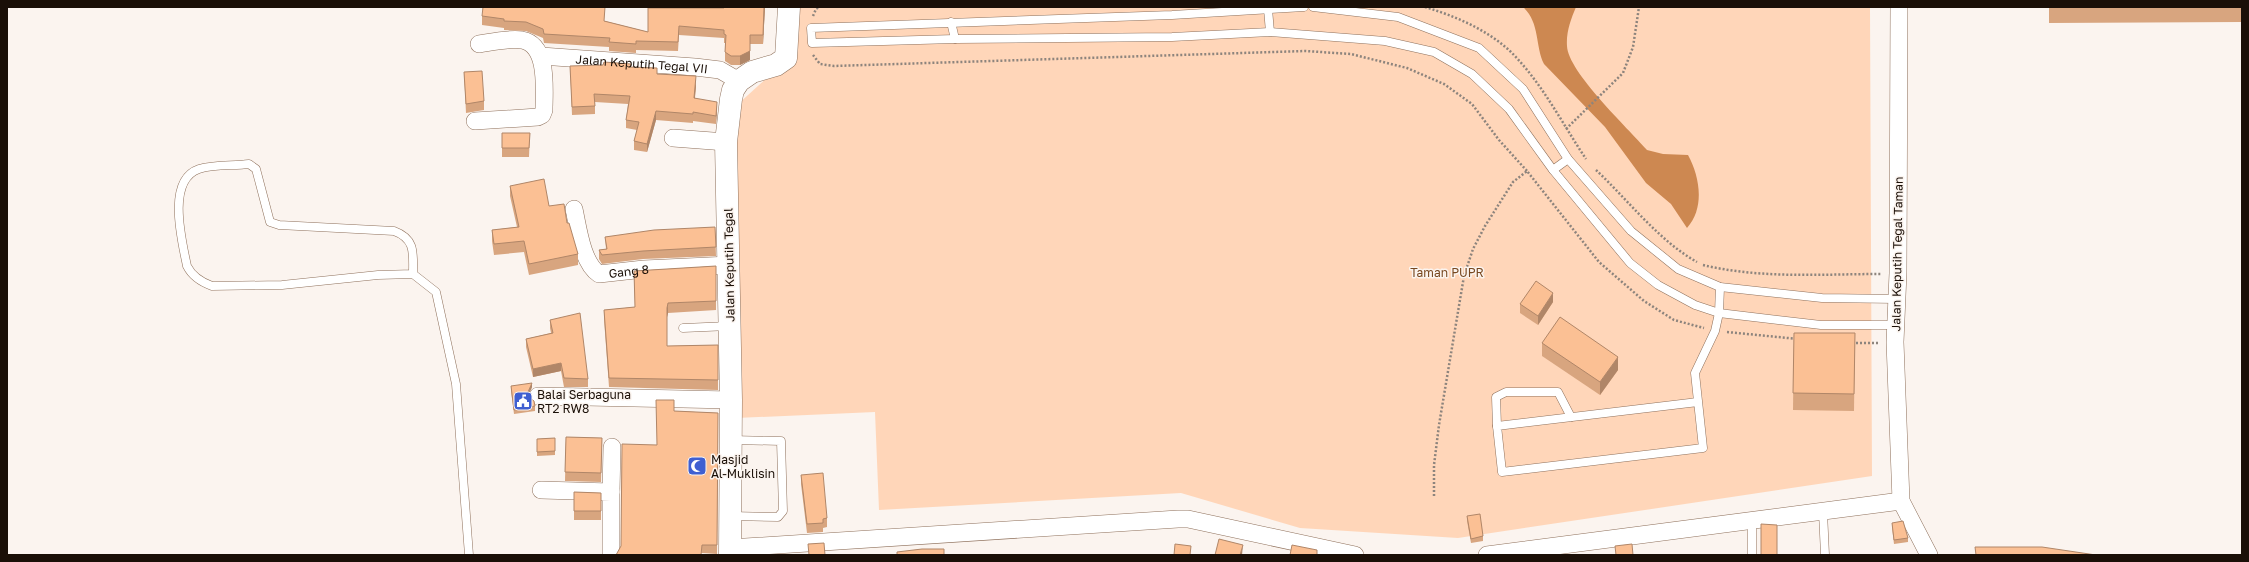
<svg xmlns="http://www.w3.org/2000/svg" width="2249" height="562" viewBox="0 0 2249 562" font-family="'Golos Text',sans-serif">
  <rect width="100%" height="100%" fill="#fbf4ef"/>
  <path fill="#ffd6b9" d="M797 7H1870L1872 476 1458 538 1300 528 1181 493 879 510 875 412 736 418 737 105 793 54Z"/>
  <path fill="#cd8851" d="M1523 7H1576C1571 19 1566 32 1567 46 1568 72 1628 128 1647 150L1663 154 1688 155C1700 177 1705 208 1687 228L1671 204 1646 183 1605 127 1544 64C1535 46 1540 22 1523 7Z"/>
  <g fill="none" stroke-linecap="round" stroke-linejoin="round">
    <g stroke="#8f715c" stroke-width="9">
      <g id="lane">
        <path d="M1304 7 1172 15 811 28 812 43 955 39 1172 37 1270 32 1385 41 1434 52 1472 74 1509 109 1553 170 1630 263 1658 285 1695 305 1719 313 1821 325H1896"/>
        <path d="M1313 7 1398 17 1479 48 1523 89 1568 159 1631 231 1678 269 1720 287 1822 298 1896 299"/>
        <path d="M1268 9 1270 32"/>
        <path d="M951 22 955 39"/>
        <path d="M1553 170 1568 159"/>
        <path d="M413 274C413 254 416 239 394 231L279 225 270 222 256 169 249 164C233 166 214 164 199 169 166 180 182 241 187 266 192 276 201 282 212 286L282 285 378 275 413 274 436 292 456 384 469 555"/>
        <path d="M683 328 729 326"/>
        <path d="M1698 402 1497 426 1502 472 1703 448 1695 373 1715 331 1719 313 1720 287"/>
        <path d="M1497 426 1496 397 1506 392H1558L1571 417"/>
        <path d="M731 440 781 441 783 511 778 517 731 516"/>
        <path d="M1823 512 1825 555"/>
        <path d="M1752 522V555"/>
      </g>
    </g>
    <g stroke="#8f715c" stroke-width="18">
      <g id="street">
        <path d="M1899 7 1898 273 1895 342 1901 501 1929 555"/>
        <path id="s1" d="M541 56 695 67 720 70 739 81"/>
        <path d="M475 121 538 117 542 115 544 110C544 90 549 45 522 40 509 38 492 42 479 44"/>
        <path d="M673 138 726 142"/>
        <path id="s2" d="M574 209C578 227 582 263 599 274L644 269 730 265"/>
        <path d="M538 396 731 400"/>
        <path d="M541 490 611 492V555"/>
        <path d="M611 492 612 447"/>
        <path d="M730 548 1178 519H1188L1355 555"/>
        <path d="M1487 555 1901 501"/>
      </g>
    </g>
    <g stroke="#8f715c" stroke-width="23">
      <path id="secondary" d="M730 555 731 400 726 142 731 99 733 90 739 81 752 72 776 65 786 58 789 7"/>
    </g>
    <g stroke="#8d847d" stroke-width="2.5" stroke-dasharray="2 2" stroke-linecap="butt">
      <path d="M1425 7C1455 16 1488 30 1511 52 1542 83 1562 123 1586 159"/>
      <path d="M813 16 816 9 819 7"/>
      <path d="M813 55 820 64 834 66 1305 51 1351 54 1407 68 1444 84 1472 104 1499 140 1527 171"/>
      <path d="M1566 129 1623 73 1633 47 1639 7"/>
      <path d="M1596 170C1628 200 1659 241 1697 262"/>
      <path d="M1703 265C1761 279 1823 274 1882 274"/>
      <path d="M1727 332 1798 339"/>
      <path d="M1852 343H1879"/>
      <path d="M1434 496V465L1439 425 1464 276 1473 249 1485 226 1513 182 1527 171 1599 262 1644 301 1674 320 1704 328"/>
    </g>
    <use href="#lane" stroke="#fff" stroke-width="8"/>
    <use href="#street" stroke="#fff" stroke-width="17"/>
    <use href="#secondary" stroke="#fff" stroke-width="22"/>
  </g>
  <g fill="#d8a57f">
    <path d="M724 7H765L763 44H750V60L740 65H731L725 61V43H724V38L679 35 678 51 636 50V53L609 51V47L544 43 543 38 526 31 504 30V28L482 25V16L605 21 648 32 724 8Z"/>
    <path d="M2049 7H2242V22L2049 23Z"/>
    <path d="M570 66 631 67 696 85 695 98 717 110 716 124 693 121V123L656 120 647 152 634 150V141L637 130 626 128V120L628 104 595 102V114L572 115Z"/>
    <path d="M464 72 484 101V110L466 113Z"/>
    <path d="M502 133H530L529 157H502Z"/>
    <path d="M510 186 549 206 567 223 578 254V265L529 275 524 252 494 255 492 241V230L517 227 510 196Z"/>
    <path d="M715 227 716 256 643 259 602 264 599 259V250L606 249 605 237Z"/>
    <path d="M716 266V310L668 313 667 317V346L718 345V390L609 387 604 319V310L635 307 634 271Z"/>
    <path d="M1553 302 1538 325 1520 313V304Z"/>
    <path d="M550 320 588 379V387H564L561 371 533 377 526 347V339L551 333 550 328Z"/>
    <path d="M1794 333H1855L1854 411 1793 410Z"/>
    <path d="M1542 343 1618 370 1600 395 1542 356Z"/>
    <path d="M511 386 532 387 529 394 535 406V411L514 414 511 391Z"/>
    <path d="M674 411 718 413 717 554 702 553 621 546 657 445Z"/>
    <path d="M566 437 602 438 601 482 565 481Z"/>
    <path d="M555 438V455L537 456V439Z"/>
    <path d="M801 475 827 518V527L823 528V532L807 533 801 484Z"/>
    <path d="M574 492 601 493V520H574Z"/>
    <path d="M1467 516 1483 536V541L1471 543 1467 521Z"/>
    <path d="M1892 523 1908 538V542L1894 544 1892 527Z"/>
  </g>
  <g fill="#b08668">
    <path d="M764 7H765L763 44V35Z"/>
    <path d="M750 35V60L740 65V56Z"/>
    <path d="M696 76V85L694 107V98Z"/>
    <path d="M717 102V110L716 124V116Z"/>
    <path d="M656 111V120L647 152V144Z"/>
    <path d="M1553 293V302L1538 325V316Z"/>
    <path d="M668 303V313L667 317V308Z"/>
    <path d="M1618 357V370L1600 395V382Z"/>
    <path d="M561 363V371L533 377V369Z"/>
    <path d="M532 383V387L528 396V392Z"/>
    <path d="M1243 545 1242 555H1240Z"/>
  </g>
  <g fill="#fbc094" stroke="#b08668">
    <path d="M483 7H605L604 21 648 32V8H724V7H764L763 35H750V51L740 56H731L725 52 726 35 724 34V30L679 26 678 42 636 41V44L609 42 610 38 544 34 543 29 526 22 504 21V19L482 16Z"/>
    <path d="M604 62 631 64 630 67 657 68V74L696 76 694 98 717 102 716 116 693 112V114L656 111 647 144 634 141 639 122 626 120 630 96 594 94 595 106 572 107 570 66 603 65Z"/>
    <path d="M482 71 484 101 466 104 464 72Z"/>
    <path d="M502 133H530L529 148H502Z"/>
    <path d="M544 179 549 206 564 204 567 223H569L578 254 529 264 524 241 494 244 492 230 519 227 510 186Z"/>
    <path d="M715 227 716 247 643 251 602 255 599 250 607 249 605 237 654 230Z"/>
    <path d="M716 266V301L668 303 667 308V346L718 345V380L609 378 604 310 635 307 634 271Z"/>
    <path d="M1536 281 1553 293 1538 316 1520 304Z"/>
    <path d="M580 313 588 379 564 378 561 363 533 369 526 339 553 333 550 320Z"/>
    <path d="M1560 317 1618 357 1600 382 1542 343Z"/>
    <path d="M1794 333H1855L1854 394 1793 393Z"/>
    <path d="M532 383 528 392 529 397 534 401 535 406 514 410 511 386Z"/>
    <path d="M656 400H674V411L718 413 717 545H702L701 555H616L621 546 622 444 657 445Z"/>
    <path d="M566 437 602 438 601 473 565 472Z"/>
    <path d="M555 438V451L537 452V439Z"/>
    <path d="M823 473 827 518 823 519V523L807 524 801 475Z"/>
    <path d="M574 492 601 493V511H574Z"/>
    <path d="M1480 514 1483 536 1471 539 1467 516Z"/>
    <path d="M1903 521 1908 538 1894 540 1892 523Z"/>
    <path d="M1761 524 1777 525V555H1761Z"/>
    <path d="M1219 539 1243 545 1240 555H1215Z"/>
    <path d="M824 543 825 555H809L808 544Z"/>
    <path d="M1175 544 1191 546 1190 555H1174Z"/>
    <path d="M1632 544 1633 555H1616L1615 546Z"/>
    <path d="M1292 545 1317 550V555H1290Z"/>
    <path d="M1975 547H2042L2096 555H1976Z"/>
    <path d="M922 549H944V555H897V552Z"/>
  </g>
  <defs>
    <g id="civic-square" transform="scale(1)"><rect x="-9" y="-9" width="18" height="18" rx="4" fill="#3f5fd1" stroke="#fbf4ef"/><path d="M-.6-6.5H3V-4.5H.6V-3L4-1V1h2V6H-6V1h2V-1L-.6-3ZM-1.2 2.5V6h2.4V2.5Z" fill="#fff"/></g>
    <g id="mosque-square" transform="scale(1)"><rect x="-9" y="-9" width="18" height="18" rx="4" fill="#3f5fd1" stroke="#fbf4ef"/><path d="M3.5-4.9A6 6 0 1 0 3.5 4.9A5 5 0 1 1 3.5-4.9Z" fill="#fff"/></g>
  </defs>
  <g fill-rule="evenodd">
    <use href="#civic-square" x="523" y="401"/>
    <use href="#mosque-square" x="697" y="466"/>
  </g>
  <g text-anchor="middle" dominant-baseline="central" stroke-width="3" stroke-linejoin="round" paint-order="stroke">
    <g font-size="12" fill="#1a0f07" stroke="#fbf4ef">
      <text stroke="none"><textPath href="#s1" startOffset="101">Jalan Keputih Tegal VII</textPath></text>
      <text transform="translate(1897 254) rotate(-89)">Jalan Keputih Tegal Taman</text>
      <text transform="translate(729 265) rotate(-91)">Jalan Keputih Tegal</text>
      <text stroke="none"><textPath href="#s2" startOffset="101">Gang 8</textPath></text>
    </g>
    <g font-size="12" fill="#784820" stroke="#fbf4ef">
      <text x="1447" y="272">Taman PUPR</text>
    </g>
    <g font-size="12" fill="#1a0f07" stroke="#fbf4ef" text-anchor="start">
      <text x="537" y="394">Balai Serbaguna<tspan x="537" dy="14">RT2 RW8</tspan></text>
      <text x="711" y="459">Masjid<tspan x="711" dy="14">Al-Muklisin</tspan></text>
    </g>
  </g>
  <rect width="2249" height="562" fill="none" stroke="#1a0f07" stroke-width="16"/>
</svg>
